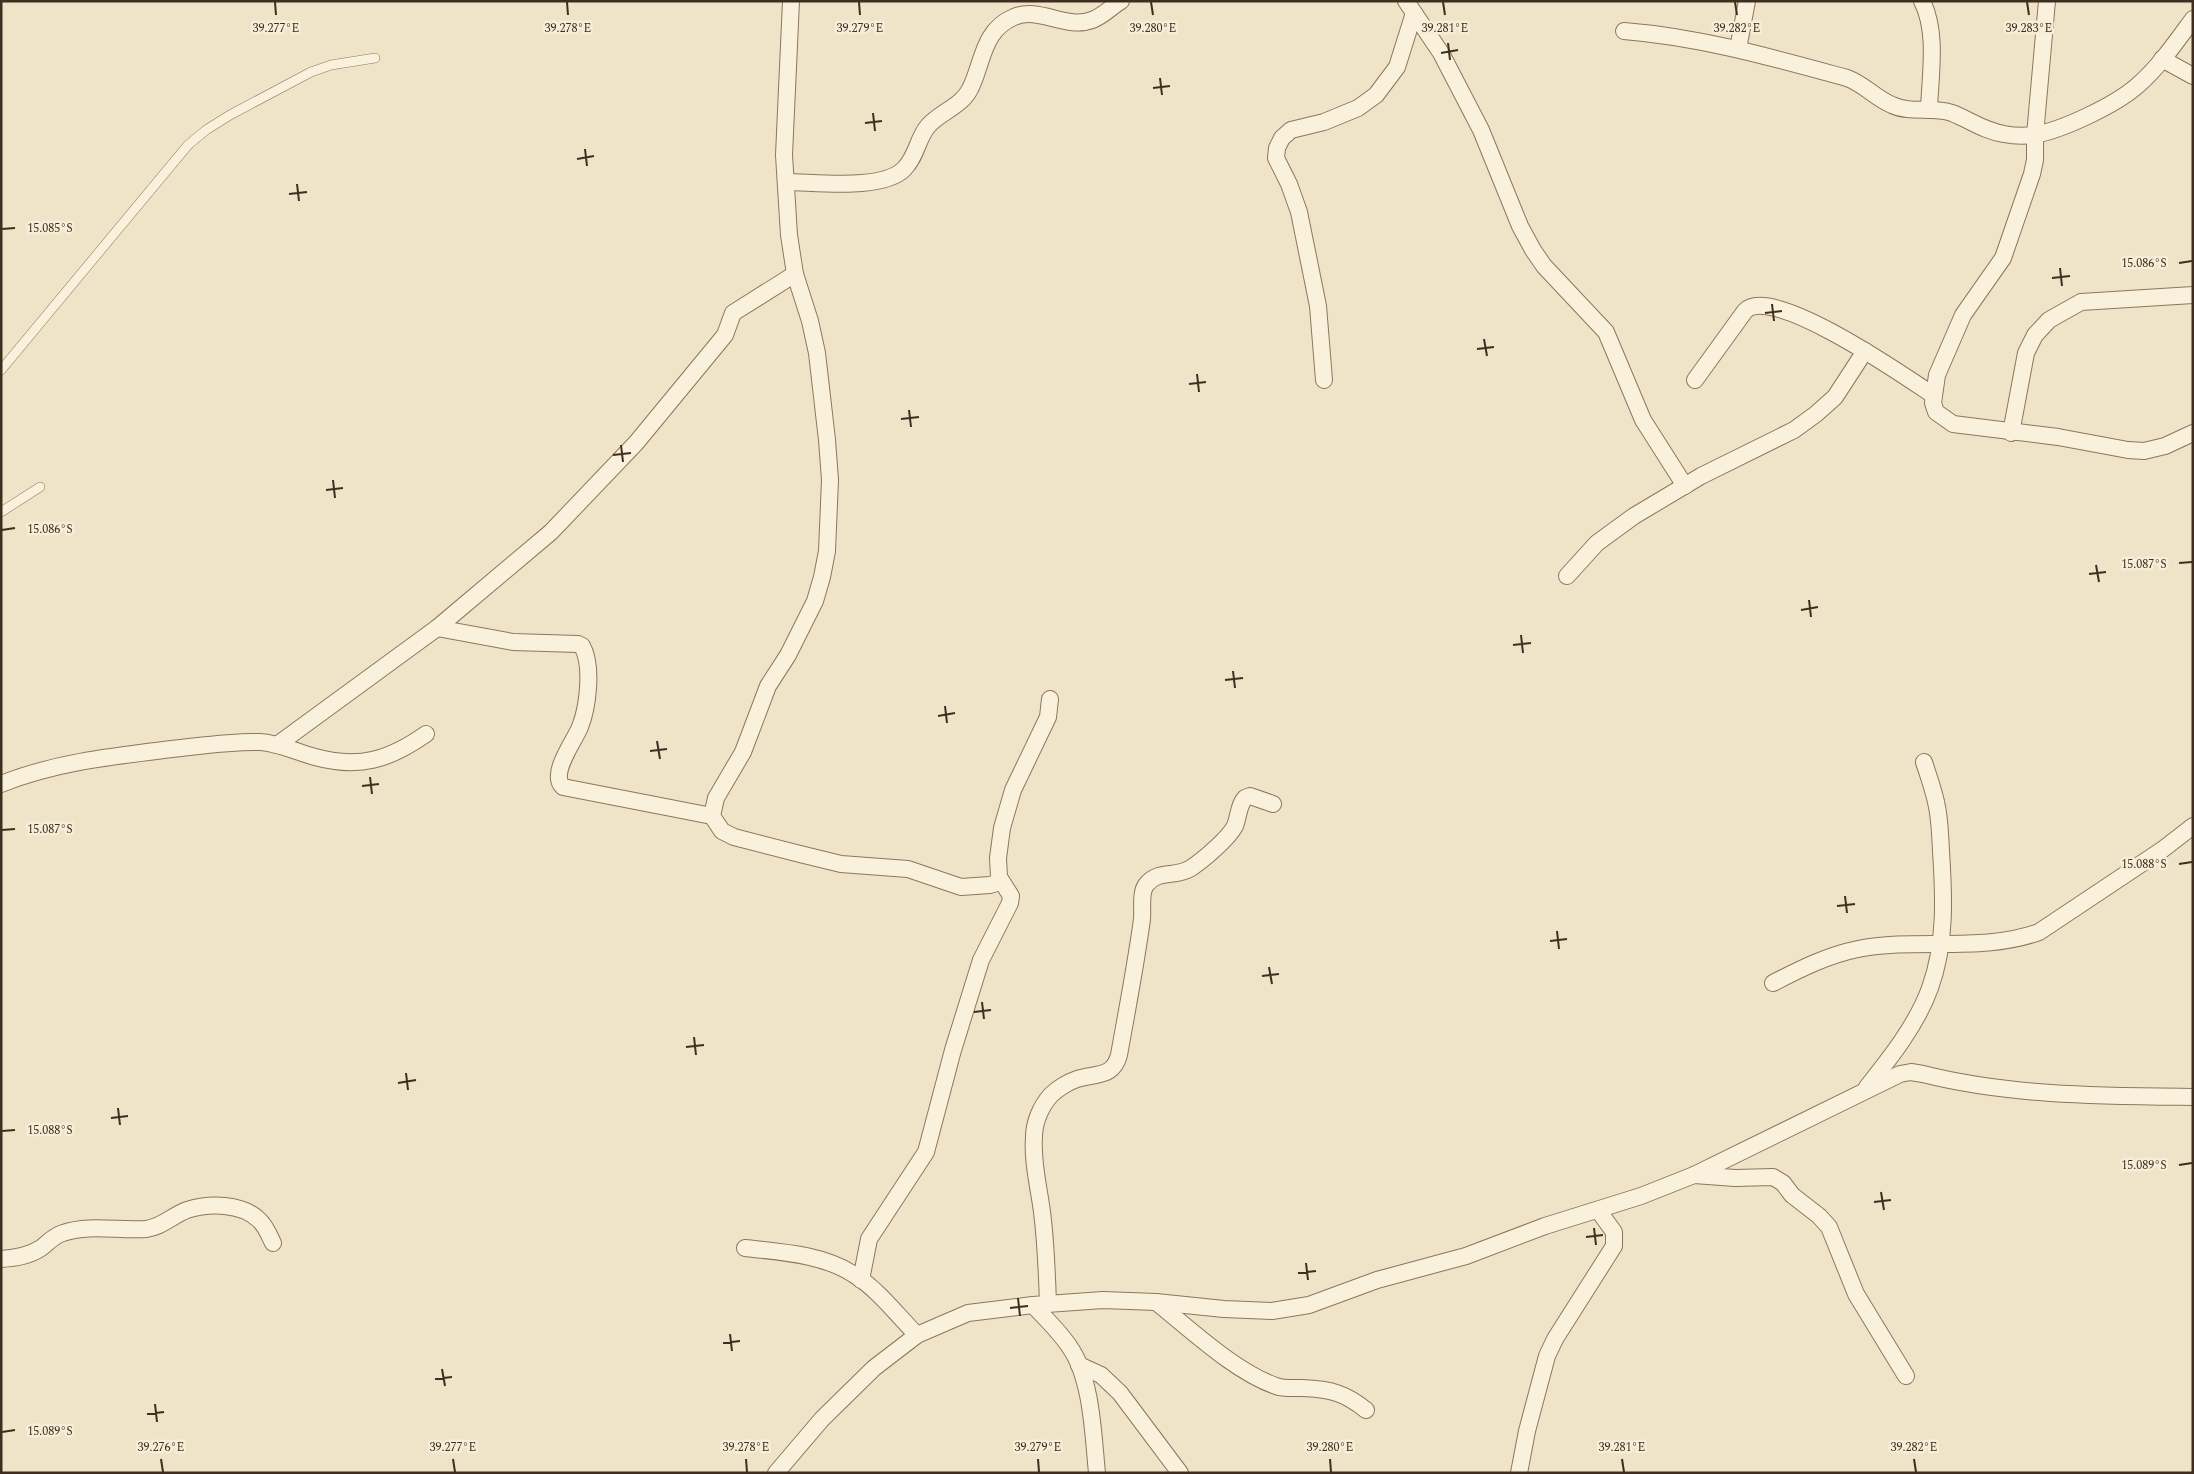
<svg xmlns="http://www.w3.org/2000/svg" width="2194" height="1474" viewBox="0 0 2194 1474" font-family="Spectral,serif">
  <rect width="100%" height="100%" fill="#f0e4c8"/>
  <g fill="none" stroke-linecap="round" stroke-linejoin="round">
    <g stroke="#8d765c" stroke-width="10">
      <g id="lane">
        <path d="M1 370 188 145 206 130 230 115 311 72 331 65 375 58"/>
        <path d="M1 512 40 487"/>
      </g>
    </g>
    <g stroke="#8d765c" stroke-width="18">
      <g id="street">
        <path d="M791 1 784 155 789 235 795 274 810 321 817 353 827 440 830 480 827 551 822 577 815 601 788 655 768 686 743 752 716 798 712 816 722 831 734 837 800 854 841 864 908 869 961 887 990 885 1000 882"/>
        <path d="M1406 1 1441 53 1481 130 1520 226 1533 250 1544 266 1606 332 1643 420 1685 486"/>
        <path d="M1922 1C1938 33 1930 75 1929 110"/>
        <path d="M2047 1 2035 135V160L2032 174 2003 258 1963 315 1937 375 1933 403 1936 412 1953 424 2058 437 2128 450 2144 451 2165 446 2193 433"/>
        <path d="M1624 31C1700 37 1774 58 1847 78 1864 84 1875 98 1892 105 1911 114 1932 106 1952 113 1970 120 1984 131 2004 134 2014 136 2025 136 2034 135 2063 130 2115 105 2137 86 2159 67 2176 42 2193 19"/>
        <path d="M1738 49 1747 1"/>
        <path d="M2162 59 2193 76"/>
        <path d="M786 182C816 182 882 191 904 169 917 156 917 139 928 126 940 112 962 106 970 89 983 64 982 30 1014 17 1039 6 1066 30 1092 20 1103 16 1111 7 1121 1"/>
        <path d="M1324 380 1318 306 1299 212 1289 184 1276 158 1277 148 1282 138 1291 130 1324 122 1358 108 1376 95 1397 67 1414 13"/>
        <path d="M1695 380 1745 311C1771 283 1906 377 1933 395"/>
        <path d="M2011 433 2026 353 2035 335 2049 320 2081 302 2193 295"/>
        <path d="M1567 576 1597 543 1634 516 1701 476 1794 430 1816 414 1835 397 1865 351"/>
        <path d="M437 628 513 642 578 644 582 646C593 665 588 707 580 727 574 742 549 774 563 787L712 816"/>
        <path d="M277 745 437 628 551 532 636 443 725 335 733 313 795 274"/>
        <path d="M1 784C56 762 115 756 172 749 201 746 230 741 260 742 279 743 296 752 315 757 359 769 389 760 426 734"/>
        <path d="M1773 983C1800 969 1828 955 1858 949 1918 937 1981 953 2039 932L2162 850 2193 826"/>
        <path d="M1867 1087C1891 1057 1917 1024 1930 988 1946 944 1944 897 1941 851 1940 835 1940 818 1936 802 1933 788 1928 775 1924 762"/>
        <path d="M1694 1175 1735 1178 1773 1177 1783 1183 1792 1195 1819 1216 1829 1227 1856 1294 1906 1376"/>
        <path d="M745 1248C780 1252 822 1254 853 1274 878 1289 897 1315 917 1335"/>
        <path d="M1 1259C16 1258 29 1256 41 1248 48 1243 53 1236 63 1233 90 1224 118 1231 146 1229 162 1227 173 1215 187 1210 209 1203 242 1203 259 1220 266 1226 269 1235 273 1243"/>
        <path d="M861 1280 869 1239 926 1152 953 1050 981 960 1010 903 1011 896 999 877 998 858 1002 828 1013 790 1048 717 1050 699"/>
        <path d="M1156 1302C1190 1329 1235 1372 1276 1386 1284 1389 1294 1388 1302 1388 1330 1389 1345 1393 1366 1410"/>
        <path d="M1048 1304C1047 1273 1046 1243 1042 1212 1039 1188 1032 1162 1034 1137 1034 1122 1041 1106 1051 1095 1057 1089 1068 1082 1077 1079 1096 1073 1113 1078 1119 1055 1127 1010 1136 964 1142 919 1143 909 1140 893 1146 885 1158 869 1176 878 1191 868 1203 860 1228 839 1235 826 1239 816 1238 806 1245 798L1250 796 1273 804"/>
        <path d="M1033 1305C1045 1318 1059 1331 1069 1346 1092 1378 1093 1434 1097 1473"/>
        <path d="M1079 1365 1101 1375 1120 1393 1180 1473"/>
        <path d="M776 1473 822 1419 874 1368 917 1335 968 1313 1033 1305 1103 1300 1156 1302 1224 1309 1272 1311 1309 1305 1377 1280 1466 1256 1545 1226 1641 1196 1694 1175 1900 1074 1911 1072 1923 1074C2010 1096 2103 1096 2193 1097"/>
        <path d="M1519 1473 1527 1431 1547 1356 1555 1339 1614 1246V1232L1598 1210"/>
      </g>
    </g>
    <use href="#lane" stroke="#faf1dc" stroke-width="9"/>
    <use href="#street" stroke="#faf1dc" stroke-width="16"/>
  </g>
  <path fill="none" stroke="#3d2e20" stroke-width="2" d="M275 2 276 15M567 2 568 15M859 2 860 15M1151 2 1153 15M1443 2 1445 15M1735 2 1737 15M2027 2 2029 15M1448 43 1450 60M1441 53 1458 50M1160 78 1162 95M1153 88 1170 86M873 113 875 131M865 123 882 121M585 149 587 166M577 159 594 156M297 184 299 201M289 194 307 192M2 229 15 228M2179 263 2192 261M2060 268 2062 286M2052 278 2070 276M1772 304 1774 321M1765 313 1782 311M1484 339 1487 356M1477 349 1494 347M1197 374 1199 392M1189 384 1206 382M909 410 911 427M901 419 919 417M621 445 623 462M613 455 631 453M333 480 335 498M326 490 343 488M2 530 15 528M2179 563 2192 562M2096 565 2099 582M2089 574 2106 572M1809 600 1811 617M1801 610 1818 607M1521 635 1523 653M1513 645 1531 643M1233 671 1235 688M1225 680 1243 678M945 706 947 723M938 716 955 713M657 741 660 759M650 751 667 749M370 777 372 794M362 786 379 784M2 830 15 829M2179 864 2192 862M1845 896 1847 913M1837 906 1855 904M1557 931 1559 949M1550 941 1567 939M1269 967 1272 984M1262 976 1279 974M982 1002 984 1019M974 1012 991 1010M694 1037 696 1055M686 1047 704 1045M406 1073 408 1090M398 1083 416 1080M118 1108 120 1125M111 1118 128 1116M2 1131 15 1130M2179 1165 2192 1163M1881 1192 1884 1210M1874 1202 1891 1200M1594 1228 1596 1245M1586 1237 1603 1235M1306 1263 1308 1280M1298 1273 1316 1271M1018 1298 1020 1316M1010 1308 1028 1306M730 1334 732 1351M723 1343 740 1341M442 1369 445 1386M435 1379 452 1377M155 1404 157 1422M147 1414 164 1412M2 1432 15 1430M161 1459 163 1472M453 1459 455 1472M746 1459 747 1472M1038 1459 1039 1472M1330 1459 1331 1472M1622 1459 1624 1472M1914 1459 1916 1472"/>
  <g font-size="12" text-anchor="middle" fill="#3d2e20" stroke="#f7eed8" stroke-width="5" stroke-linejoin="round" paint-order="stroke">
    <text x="276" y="32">39.277°E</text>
    <text x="568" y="32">39.278°E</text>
    <text x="860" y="32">39.279°E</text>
    <text x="1153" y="32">39.280°E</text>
    <text x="1445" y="32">39.281°E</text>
    <text x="1737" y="32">39.282°E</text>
    <text x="2029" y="32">39.283°E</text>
    <text x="50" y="232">15.085°S</text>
    <text x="2144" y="267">15.086°S</text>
    <text x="50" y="533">15.086°S</text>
    <text x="2144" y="568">15.087°S</text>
    <text x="50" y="833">15.087°S</text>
    <text x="2144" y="868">15.088°S</text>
    <text x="50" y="1134">15.088°S</text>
    <text x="2144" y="1169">15.089°S</text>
    <text x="50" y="1435">15.089°S</text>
    <text x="161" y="1451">39.276°E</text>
    <text x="453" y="1451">39.277°E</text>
    <text x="746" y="1451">39.278°E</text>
    <text x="1038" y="1451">39.279°E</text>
    <text x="1330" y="1451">39.280°E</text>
    <text x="1622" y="1451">39.281°E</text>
    <text x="1914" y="1451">39.282°E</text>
  </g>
  <rect width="2194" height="1474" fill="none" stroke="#3d2e20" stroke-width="5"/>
</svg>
